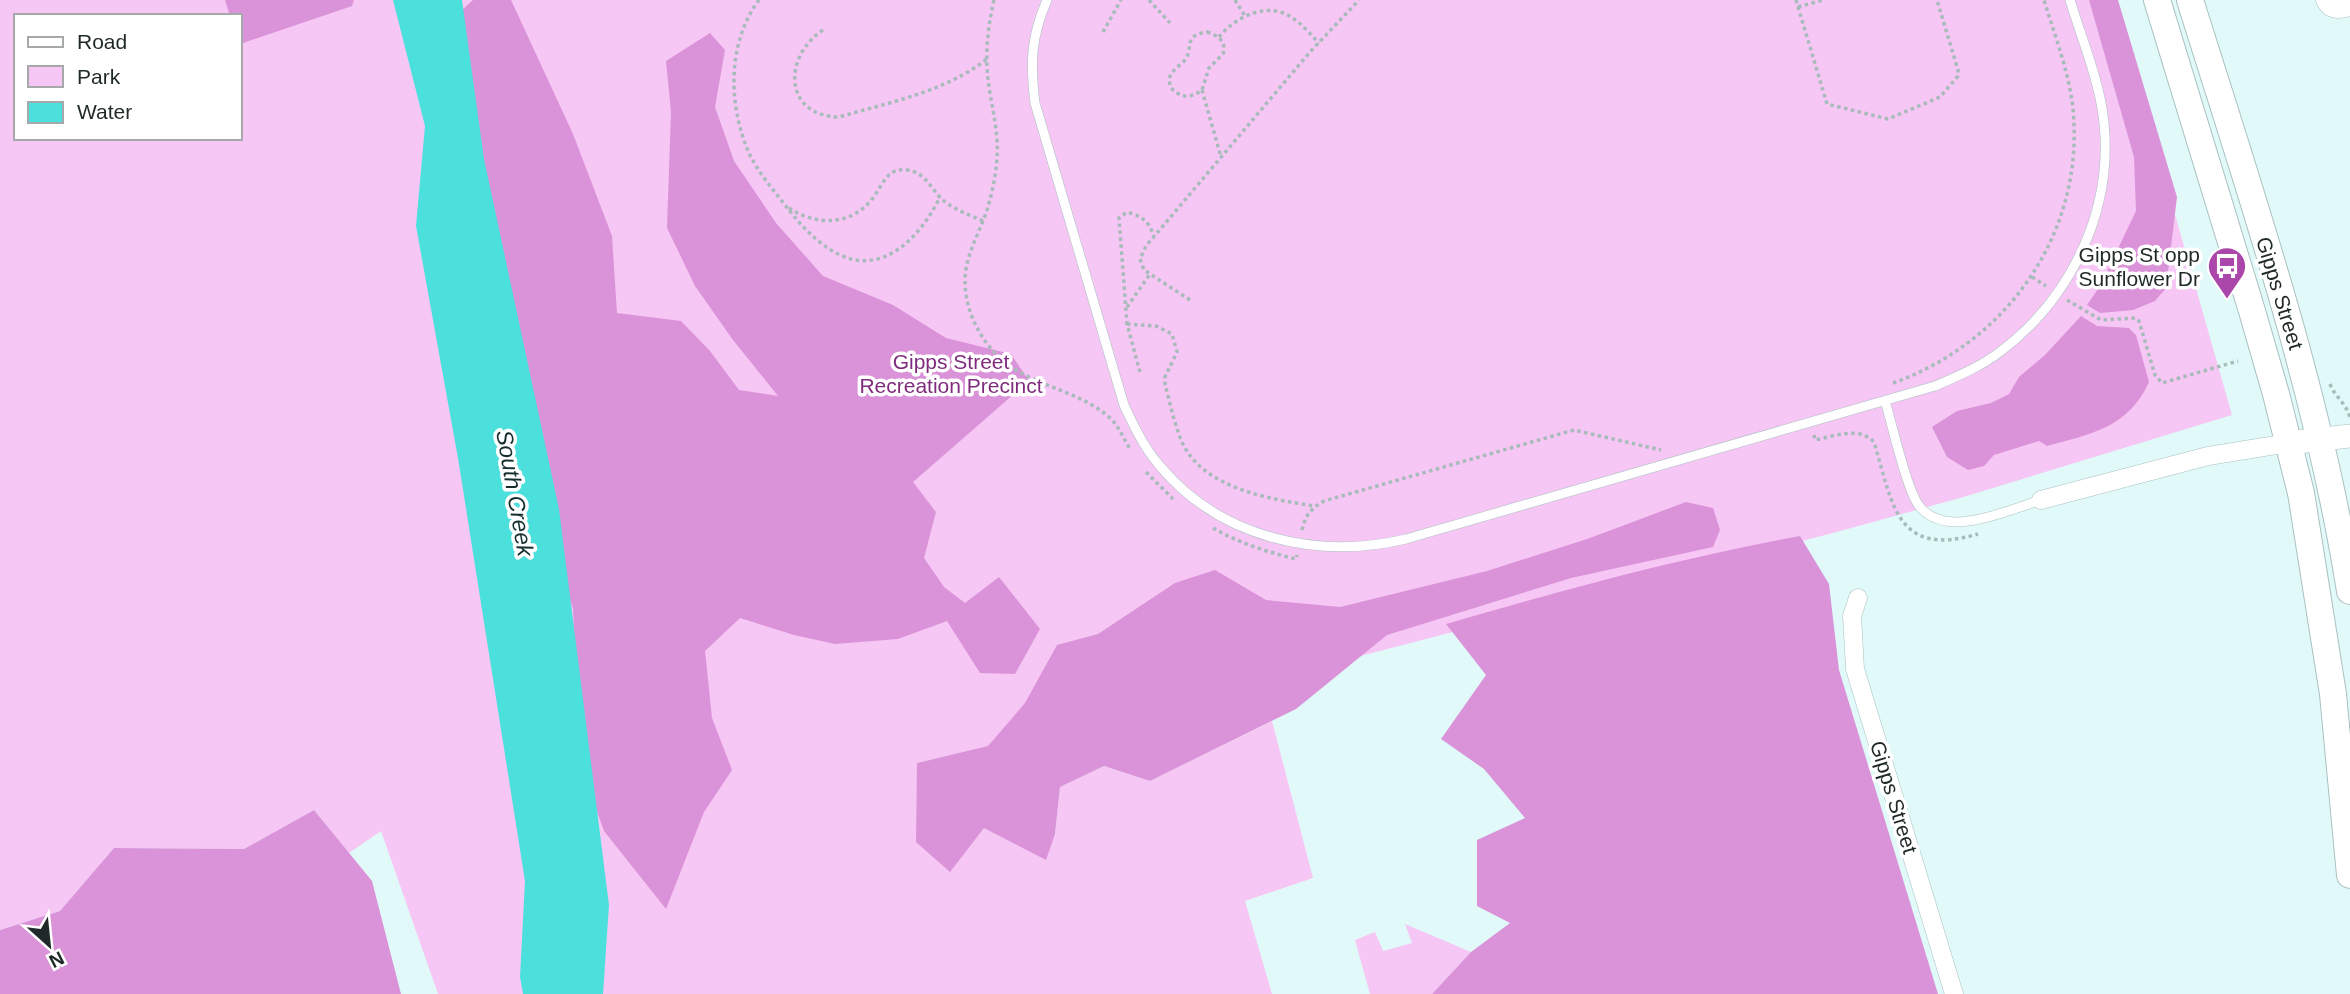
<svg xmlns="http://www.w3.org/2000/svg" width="2350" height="994" viewBox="0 0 2350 994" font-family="Helvetica,sans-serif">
  <rect width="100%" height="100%" fill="#e1faf9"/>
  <g fill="#f6c6f4" fill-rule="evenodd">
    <path d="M0 0H2114L2232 415 1960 498 1833 533 1222 692 917 763V799L984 828 1055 834 1060 787 1104 766 1150 781 1272 721 1313 878 1245 901 1272 994H438L381 831 349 853 314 810 244 849 114 848 60 911 0 930ZM16 16H240V138H16Z"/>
    <path d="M1405 924 1471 952 1432 994H1370L1355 940 1375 932 1383 951 1412 943Z"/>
  </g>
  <g fill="#da93d8">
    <path d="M225 0H354L352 6 240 44V16H230Z"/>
    <path d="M473 0H511L573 134 612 236 617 313 681 321 710 351 739 390 778 396 733 340 695 286 667 228 671 112 666 61 710 33 725 50 715 107 734 161 776 223 823 276 893 305 946 338 1011 354 1029 381 913 482 936 512 924 558 944 587 965 603 999 577 1040 629 1015 674 980 673 947 621 898 639 835 644 794 635 740 618 705 651 712 718 732 770 704 812 666 909 604 831 580 765 573 609 525 451 460 12Z"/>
    <path d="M2089 0H2118L2177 197 2166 288 2155 301 2133 310 2100 313 2087 305 2100 286 2136 211 2134 157Z"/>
    <path d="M2081 316 2097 326 2129 328 2136 335 2149 382C2128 428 2091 434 2047 446L2039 441 1994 455 1984 466 1968 470 1947 457 1932 427 1957 411 1991 403 2009 394 2019 377 2045 355Z"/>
    <path d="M1686 502 1713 508 1720 530 1713 547 1571 578 1387 635 1296 709 1150 781 1104 766 1060 787 1055 834 1046 860 984 828 950 872 916 842 917 763 988 746 1025 703 1057 645 1098 634 1175 583 1215 570 1266 600 1340 607 1487 571 1590 538Z"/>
    <path d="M1800 536 1829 584 1839 670 1938 994H1432L1471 952 1510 923 1477 906V840L1525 818 1484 769 1441 739 1486 675 1446 624C1563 590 1680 558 1800 536Z"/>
    <path d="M314 810 372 881 401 994H0V930L60 911 114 848 244 849Z"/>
  </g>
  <path fill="#4be0dc" d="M393 0H462L484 159 559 509 609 905 603 994H523L520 977 525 881 458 458 416 226 425 126Z"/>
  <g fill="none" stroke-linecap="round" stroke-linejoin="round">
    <g stroke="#a9c1c0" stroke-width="10">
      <g id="service">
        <path d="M1047 0C1031 37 1030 63 1035 103L1124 405C1134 426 1144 448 1160 466 1220 538 1317 560 1406 539L1935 386C1958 376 1982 366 2001 351 2071 298 2113 211 2104 123 2100 82 2082 40 2070 0"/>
        <path d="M1885 401C1892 423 1907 492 1920 507 1928 517 1940 521 1953 522 1979 523 2016 508 2041 500"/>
      </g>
    </g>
    <g stroke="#a9c1c0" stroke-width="19">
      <g id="minor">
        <path d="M2325 0C2330 11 2340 10 2350 7"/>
        <path d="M2041 500 2208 456 2289 443"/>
        <path d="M1858 598 1852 616 1855 669 1954 994"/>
      </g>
    </g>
    <g stroke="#a9c1c0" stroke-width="24">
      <path id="tertiary" d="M2289 443 2350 436"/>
    </g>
    <g stroke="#a9c1c0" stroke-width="28">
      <g id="secondary">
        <path d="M2157 0 2252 311 2276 394 2301 493 2333 694 2350 875"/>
        <path d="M2190 0C2251 195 2318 389 2350 591"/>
      </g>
    </g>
    <g stroke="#a7bbba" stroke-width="3.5" stroke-dasharray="3.5 3.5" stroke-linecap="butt">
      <path d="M759 0C727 43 728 105 749 153 759 174 775 192 789 210 804 230 830 256 856 260 895 266 925 228 940 197"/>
      <path d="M994 0C988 26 985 52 988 79 991 105 999 131 997 158 996 175 992 194 987 210 979 234 965 256 965 281 965 307 977 334 995 353 1025 386 1077 388 1110 418 1119 426 1123 438 1130 449"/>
      <path d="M1149 0 1170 23"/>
      <path d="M1235 0 1245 16"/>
      <path d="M1796 0 1827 104 1888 119 1940 97 1958 76V70L1937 0"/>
      <path d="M1798 7 1823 0"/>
      <path d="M823 30C783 56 783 116 839 117 891 102 944 92 987 59"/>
      <path d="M1103 32 1121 0"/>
      <path d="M1207 32C1218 35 1227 42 1223 54L1209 68 1202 90C1190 99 1181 98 1171 88 1165 73 1177 69 1185 60 1194 49 1182 35 1207 32Z"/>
      <path d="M1219 37C1236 16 1269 0 1294 19 1303 25 1311 35 1319 43"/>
      <path d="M1202 90 1221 157"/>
      <path d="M789 208C816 226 851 226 872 199 883 186 886 167 907 170 926 172 931 190 944 201 955 210 970 215 983 221"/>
      <path d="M2032 277 2046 286"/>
      <path d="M1190 300 1144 270 1140 259 1146 246 1310 52 1359 0"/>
      <path d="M2067 300 2101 320 2136 318 2139 321 2155 375 2162 383 2238 361"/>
      <path d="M1127 307 1150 274"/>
      <path d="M1127 324 1156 326 1172 334 1177 352 1165 377V384C1170 403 1174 423 1182 442 1203 489 1271 499 1314 506"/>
      <path d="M1140 372 1127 324 1119 218 1127 212C1143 217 1148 220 1154 236"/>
      <path d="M1893 383C2008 342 2085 232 2073 109 2069 72 2055 36 2044 0"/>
      <path d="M2330 384C2335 397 2347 404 2350 418"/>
      <path d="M1814 435 1815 440C1835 436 1859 426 1874 442 1893 505 1896 558 1978 534"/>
      <path d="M1146 472 1173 499"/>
      <path d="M1213 528C1239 543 1267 552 1296 559L1297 555"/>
      <path d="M1302 530C1305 516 1311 508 1324 501L1574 430 1661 450"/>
    </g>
    <use href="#service" stroke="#fff" stroke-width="9"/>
    <use href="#minor" stroke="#fff" stroke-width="18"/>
    <use href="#tertiary" stroke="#fff" stroke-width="23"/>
    <use href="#secondary" stroke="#fff" stroke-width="26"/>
  </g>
  <defs>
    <g id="bus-pin" transform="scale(2.0125)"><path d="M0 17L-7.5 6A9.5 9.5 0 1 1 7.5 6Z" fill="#ab46ab" stroke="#fff"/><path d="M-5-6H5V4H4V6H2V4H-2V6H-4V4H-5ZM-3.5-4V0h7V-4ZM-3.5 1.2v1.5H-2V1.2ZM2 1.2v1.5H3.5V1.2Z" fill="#fff"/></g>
  </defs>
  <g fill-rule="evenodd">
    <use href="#bus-pin" x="2227" y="266"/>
  </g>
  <g text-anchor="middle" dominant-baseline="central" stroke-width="7" stroke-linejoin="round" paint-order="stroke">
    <g font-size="21" fill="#1f2928" stroke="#fff" text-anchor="end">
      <text x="2200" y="254">Gipps St opp<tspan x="2200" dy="24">Sunflower Dr</tspan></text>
    </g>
    <g font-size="21" fill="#1f2928" stroke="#fff">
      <text transform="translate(2280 293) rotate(73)">Gipps Street</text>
      <text transform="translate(1894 797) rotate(73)">Gipps Street</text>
    </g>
    <g font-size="21" fill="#7f2c7e" stroke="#fff">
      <text x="951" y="361">Gipps Street<tspan x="951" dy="24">Recreation Precinct</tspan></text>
    </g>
    <g font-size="23" font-style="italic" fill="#162e2d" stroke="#fff">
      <text transform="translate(515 493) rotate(80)">South Creek</text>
    </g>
  </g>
  <rect x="14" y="14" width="228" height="126" fill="#ffffff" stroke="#a5a9a9" stroke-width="2"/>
  <rect x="28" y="37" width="35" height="10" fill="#ffffff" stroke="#a5a9a9" stroke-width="2"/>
  <text x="77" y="49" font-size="21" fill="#1f2928">Road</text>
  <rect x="28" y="66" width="35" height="21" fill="#f6c6f4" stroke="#a5a9a9" stroke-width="2"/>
  <text x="77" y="84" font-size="21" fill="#1f2928">Park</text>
  <rect x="28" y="102" width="35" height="21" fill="#4be0dc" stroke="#a5a9a9" stroke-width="2"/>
  <text x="77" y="119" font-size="21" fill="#1f2928">Water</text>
  <g transform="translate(49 945) rotate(153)" stroke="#ffffff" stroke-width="5" paint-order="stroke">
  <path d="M0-5L12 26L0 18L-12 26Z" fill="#1f2928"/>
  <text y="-10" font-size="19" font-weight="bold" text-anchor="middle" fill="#1f2928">N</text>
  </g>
</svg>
